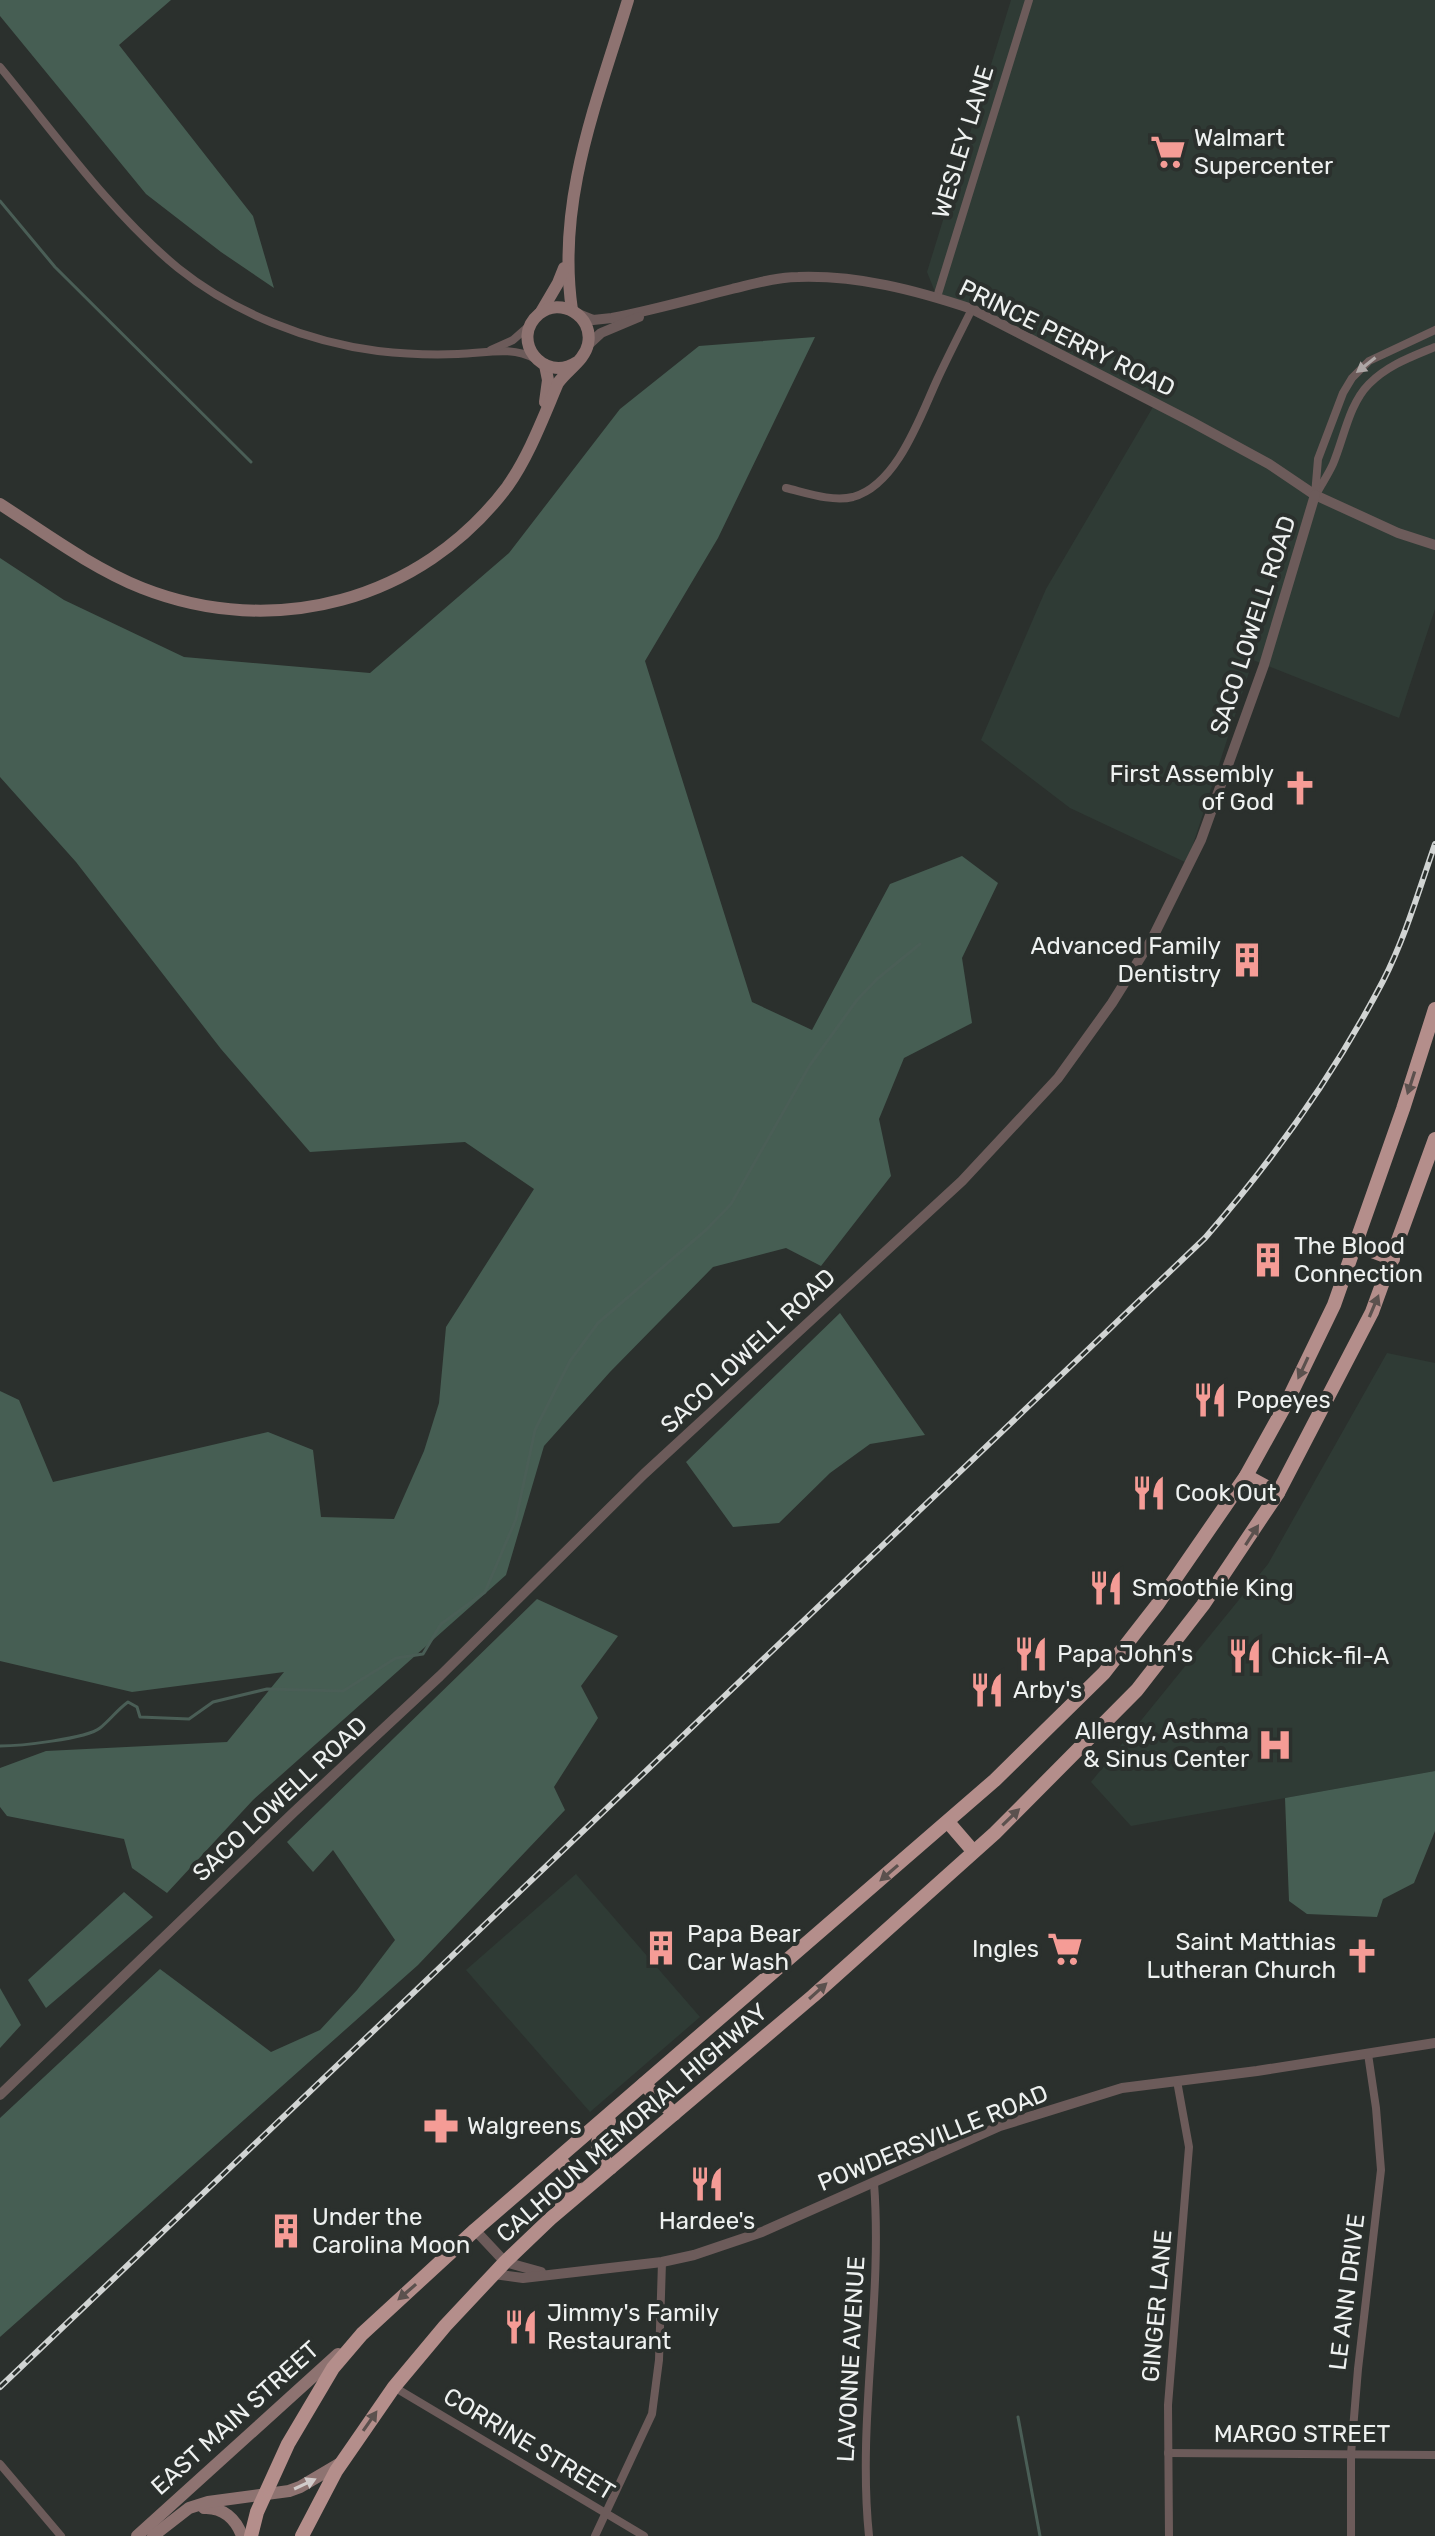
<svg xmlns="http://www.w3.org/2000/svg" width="1435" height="2536" viewBox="0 0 1435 2536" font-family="Rubik,sans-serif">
  <rect width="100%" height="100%" fill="#2b302d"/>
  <g fill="#2f3b35">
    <path d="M1011 0H1435V609L1399 718 1253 660 1187 863 1070 808 981 740 1046 589 1153 407 937 297 927 272Z"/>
    <path d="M1387 1353 1435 1363V1771L1131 1826 1091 1782 1268 1564Z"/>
    <path d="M576 1874 700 2017 590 2112 466 1970Z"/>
  </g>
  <g fill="#465e53">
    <path d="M0 0H171L119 45 253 216 274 288 221 252 146 194 0 16Z"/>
    <path d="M815 337 718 538 645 661 752 1002 812 1030 890 884 962 856 998 883 962 958 972 1023 904 1058 879 1119 891 1176 821 1266 786 1248 713 1267 610 1372 544 1446 506 1575 253 1800 167 1893 132 1868 124 1839 7 1816 0 1807V1768L46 1751 227 1742 284 1672 132 1692 0 1661V1391L19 1400 53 1482 268 1432 313 1450 321 1517 394 1519 424 1451 439 1403 446 1327 534 1189 465 1142 310 1152 221 1049 76 862 0 777V558L64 600 184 657 370 673 509 553 620 409 699 346Z"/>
    <path d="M840 1313 925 1435 870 1444 830 1473 779 1523 733 1527 686 1462Z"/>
    <path d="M537 1599 618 1636 581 1686 598 1718 554 1787 565 1810 418 1965 0 2337V2118L160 1969 271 2052 320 2030 357 1990 395 1940 333 1850 313 1872 287 1842Z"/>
    <path d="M1435 1771V1831L1414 1883 1383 1899 1377 1917 1307 1914 1289 1901 1285 1798Z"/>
    <path d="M124 1892 153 1917 46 2008 28 1980Z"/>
    <path d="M0 1988 21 2025 0 2048Z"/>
  </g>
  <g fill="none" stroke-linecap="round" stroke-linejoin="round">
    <g stroke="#4a5e56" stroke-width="3">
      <path d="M0 201 55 267 251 462"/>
      <path d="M0 1746C19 1746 86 1739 100 1728 110 1720 117 1710 128 1702L137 1707 140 1717 189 1719 213 1702 267 1689 343 1691 396 1658 423 1654 441 1624 485 1592 516 1519 535 1430 570 1361 598 1323 707 1229 731 1204 810 1065 857 1000 877 979 920 944"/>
      <path d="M1018 2417 1040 2536"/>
    </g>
    <g stroke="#6c5b5a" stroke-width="8">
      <path d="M0 67C56 135 110 212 178 268 234 313 308 342 378 351 404 354 431 355 458 354 483 354 511 345 535 359"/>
      <path d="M937 297 1029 0"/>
      <path d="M491 350 513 340 530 325"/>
      <path d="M786 488C807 493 832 502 853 497 897 485 920 417 937 380 948 356 960 333 972 309"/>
      <path d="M1318 491C1323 482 1329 473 1333 464 1344 438 1349 404 1369 384 1388 365 1411 357 1435 347"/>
      <path d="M1315 495 1318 459 1343 393 1352 378 1369 361 1435 330"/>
      <path d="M394 2387 644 2536"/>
      <path d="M1168 2453 1435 2455"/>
      <path d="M0 2464 61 2536"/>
      <path d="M595 2536 652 2414 659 2360 662 2262"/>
      <path d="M869 2536C857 2419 883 2301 874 2183"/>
      <path d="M1169 2536 1168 2405 1189 2147 1177 2081"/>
      <path d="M1351 2536V2454L1358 2369 1381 2170 1376 2108 1368 2054"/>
    </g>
    <g stroke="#6c5b5a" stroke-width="10">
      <path d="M578 314 593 320 612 318C653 310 692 299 732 289 753 284 776 277 798 277 858 275 915 290 972 309L1190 421 1269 464 1315 495 1398 533 1435 545"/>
      <path d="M588 345 601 333 639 317"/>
      <path d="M0 2095 294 1812 440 1676 644 1474 962 1181 1058 1078 1112 1003 1152 939 1201 840 1264 665 1315 495"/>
      <path d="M475 2230 505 2262 541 2272"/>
      <path d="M494 2274 523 2278 662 2262 694 2255 762 2232 1000 2126 1122 2088 1257 2071 1435 2043"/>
    </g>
    <g stroke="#8e7371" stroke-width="12">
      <path d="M572 310C556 201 597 102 628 0"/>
      <path d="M541 312 558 283 564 268"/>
      <path d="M545 365 548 380 545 402"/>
      <path d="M0 504C45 533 92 568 142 588 274 640 421 601 507 487 529 456 543 418 558 383 567 370 585 360 588 344 594 316 560 296 539 314 509 339 543 384 577 362"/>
      <path d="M204 2508C223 2507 236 2519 242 2536"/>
      <path d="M137 2536 338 2354"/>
      <path d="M153 2536 189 2508 208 2502 289 2491 300 2487 339 2464"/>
    </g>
    <g stroke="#b48e8b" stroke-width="14">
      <path d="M1356 1245 1393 1259"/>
      <path d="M1246 1476 1278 1493"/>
      <path d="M948 1822 973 1851"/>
      <path d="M644 2084 674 2114"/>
      <path d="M609 2121C595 2144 593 2146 610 2168"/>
      <path d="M559 2158 575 2181 562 2205"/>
      <path d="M251 2536 257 2512 288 2444 333 2368 362 2334 475 2230 995 1780 1104 1673 1157 1605 1246 1476 1287 1402 1334 1305 1403 1109 1435 1009"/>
      <path d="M302 2536 336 2471 394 2387 445 2326 505 2262 550 2219 813 1996 995 1833 1137 1690 1203 1605 1278 1493 1372 1312 1435 1139"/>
    </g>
    <g stroke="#d1d4d3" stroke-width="6">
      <path id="rail" d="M0 2387 1205 1238C1273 1160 1335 1073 1383 981 1405 938 1419 890 1435 844"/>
    </g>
    <use href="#rail" stroke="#2b302d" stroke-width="3" stroke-dasharray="9" stroke-linecap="butt"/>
  </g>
  <defs><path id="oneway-solid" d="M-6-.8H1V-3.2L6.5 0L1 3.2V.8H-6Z" transform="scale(2)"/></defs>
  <use fill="#ada6a5" href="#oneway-solid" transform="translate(1366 365) rotate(142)"/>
  <g fill="#5b514e">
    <use href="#oneway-solid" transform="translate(1411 1083) rotate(108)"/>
    <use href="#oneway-solid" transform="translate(1374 1306) rotate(-67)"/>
    <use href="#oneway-solid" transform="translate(1303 1368) rotate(115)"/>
    <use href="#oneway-solid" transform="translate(1252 1535) rotate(-57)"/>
    <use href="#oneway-solid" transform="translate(1011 1817) rotate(-44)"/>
    <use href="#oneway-solid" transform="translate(889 1873) rotate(139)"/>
    <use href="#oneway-solid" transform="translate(818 1991) rotate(-42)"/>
    <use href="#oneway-solid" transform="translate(407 2292) rotate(139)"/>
    <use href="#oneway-solid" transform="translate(370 2421) rotate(-55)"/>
  </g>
  <use fill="#d1cbca" href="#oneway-solid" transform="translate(305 2484) rotate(-25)"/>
  <defs>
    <g id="supermarket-bare" transform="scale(2.76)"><path d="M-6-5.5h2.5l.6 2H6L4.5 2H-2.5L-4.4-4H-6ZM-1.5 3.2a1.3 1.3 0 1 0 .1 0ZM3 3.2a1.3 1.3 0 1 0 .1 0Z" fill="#f59c96" stroke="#2b302d" stroke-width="2.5" paint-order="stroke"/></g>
    <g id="church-bare" transform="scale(2.76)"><path d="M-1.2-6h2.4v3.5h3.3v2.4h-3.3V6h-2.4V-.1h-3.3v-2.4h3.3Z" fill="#f59c96" stroke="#2b302d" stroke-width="2.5" paint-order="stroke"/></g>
    <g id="building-bare" transform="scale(2.76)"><path d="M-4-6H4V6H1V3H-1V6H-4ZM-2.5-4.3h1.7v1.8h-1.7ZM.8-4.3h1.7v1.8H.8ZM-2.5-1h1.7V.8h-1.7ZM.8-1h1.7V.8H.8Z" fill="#f59c96" stroke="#2b302d" stroke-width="2.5" paint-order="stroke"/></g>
    <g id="restaurant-bare" transform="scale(2.76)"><path d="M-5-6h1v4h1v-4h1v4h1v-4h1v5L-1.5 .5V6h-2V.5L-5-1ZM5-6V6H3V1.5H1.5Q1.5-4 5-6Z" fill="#f59c96" stroke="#2b302d" stroke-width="2.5" paint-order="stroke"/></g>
    <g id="hospital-bare" transform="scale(2.76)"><path d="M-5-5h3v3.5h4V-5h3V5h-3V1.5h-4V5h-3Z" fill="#f59c96" stroke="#2b302d" stroke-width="2.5" paint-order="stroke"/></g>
    <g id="pharmacy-bare" transform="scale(2.76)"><path d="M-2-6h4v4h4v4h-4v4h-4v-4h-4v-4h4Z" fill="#f59c96" stroke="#2b302d" stroke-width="2.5" paint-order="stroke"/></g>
  </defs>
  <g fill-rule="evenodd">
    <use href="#supermarket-bare" x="1168" y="152"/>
    <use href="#church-bare" x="1300" y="788"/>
    <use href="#building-bare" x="1247" y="960"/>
    <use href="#building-bare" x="1268" y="1260"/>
    <use href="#restaurant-bare" x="1210" y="1400"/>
    <use href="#restaurant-bare" x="1149" y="1493"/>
    <use href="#restaurant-bare" x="1106" y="1588"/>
    <use href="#restaurant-bare" x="1031" y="1654"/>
    <use href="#restaurant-bare" x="1245" y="1656"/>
    <use href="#restaurant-bare" x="987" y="1690"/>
    <use href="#hospital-bare" x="1275" y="1745"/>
    <use href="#building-bare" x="661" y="1948"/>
    <use href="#supermarket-bare" x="1065" y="1949"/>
    <use href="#church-bare" x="1362" y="1956"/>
    <use href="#pharmacy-bare" x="441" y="2126"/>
    <use href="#restaurant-bare" x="707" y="2184"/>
    <use href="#building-bare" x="286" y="2231"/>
    <use href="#restaurant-bare" x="521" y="2327"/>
  </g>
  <g text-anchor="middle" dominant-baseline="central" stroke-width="8" stroke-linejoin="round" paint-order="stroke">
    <g font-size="24" fill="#eef1f0" stroke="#2b302d" text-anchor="start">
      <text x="1194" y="138">Walmart<tspan x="1194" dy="28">Supercenter</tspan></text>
      <text x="1274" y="774" text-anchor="end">First Assembly<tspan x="1274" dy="28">of God</tspan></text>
      <text x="1221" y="946" text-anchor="end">Advanced Family<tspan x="1221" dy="28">Dentistry</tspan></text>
      <text x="1294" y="1246">The Blood<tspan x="1294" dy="28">Connection</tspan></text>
      <text x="1236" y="1400">Popeyes</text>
      <text x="1175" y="1493">Cook Out</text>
      <text x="1132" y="1588">Smoothie King</text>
      <text x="1057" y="1654">Papa John's</text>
      <text x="1271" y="1656">Chick-fil-A</text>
      <text x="1013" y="1690">Arby's</text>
      <text x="1249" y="1731" text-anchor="end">Allergy, Asthma<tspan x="1249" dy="28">&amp; Sinus Center</tspan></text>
      <text x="687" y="1934">Papa Bear<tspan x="687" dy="28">Car Wash</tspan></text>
      <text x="1336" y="1942" text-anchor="end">Saint Matthias<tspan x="1336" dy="28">Lutheran Church</tspan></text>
      <text x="1039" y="1949" text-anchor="end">Ingles</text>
      <text x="467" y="2126">Walgreens</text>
      <text x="312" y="2217">Under the<tspan x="312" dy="28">Carolina Moon</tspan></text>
      <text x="707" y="2221" text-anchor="middle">Hardee's</text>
      <text x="547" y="2313">Jimmy's Family<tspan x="547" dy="28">Restaurant</tspan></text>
    </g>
    <g font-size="24" fill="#eef1f0" stroke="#2b302d">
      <text transform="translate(963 142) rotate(-73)">WESLEY LANE</text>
      <text transform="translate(1067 338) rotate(26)">PRINCE PERRY ROAD</text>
      <text transform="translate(1253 625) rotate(-72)">SACO LOWELL ROAD</text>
      <text transform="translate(748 1351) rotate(-43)">SACO LOWELL ROAD</text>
      <text transform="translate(280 1799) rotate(-43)">SACO LOWELL ROAD</text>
      <text transform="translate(632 2123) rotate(-41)">CALHOUN MEMORIAL HIGHWAY</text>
      <text transform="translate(933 2138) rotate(-22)">POWDERSVILLE ROAD</text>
      <text transform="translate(1347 2292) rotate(-83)">LE ANN DRIVE</text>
      <text transform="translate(1157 2306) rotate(-85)">GINGER LANE</text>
      <text transform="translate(851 2359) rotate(-87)">LAVONNE AVENUE</text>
      <text transform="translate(235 2418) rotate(-42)">EAST MAIN STREET</text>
      <text x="1302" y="2434">MARGO STREET</text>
      <text transform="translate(529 2444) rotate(31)">CORRINE STREET</text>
    </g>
  </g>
</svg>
